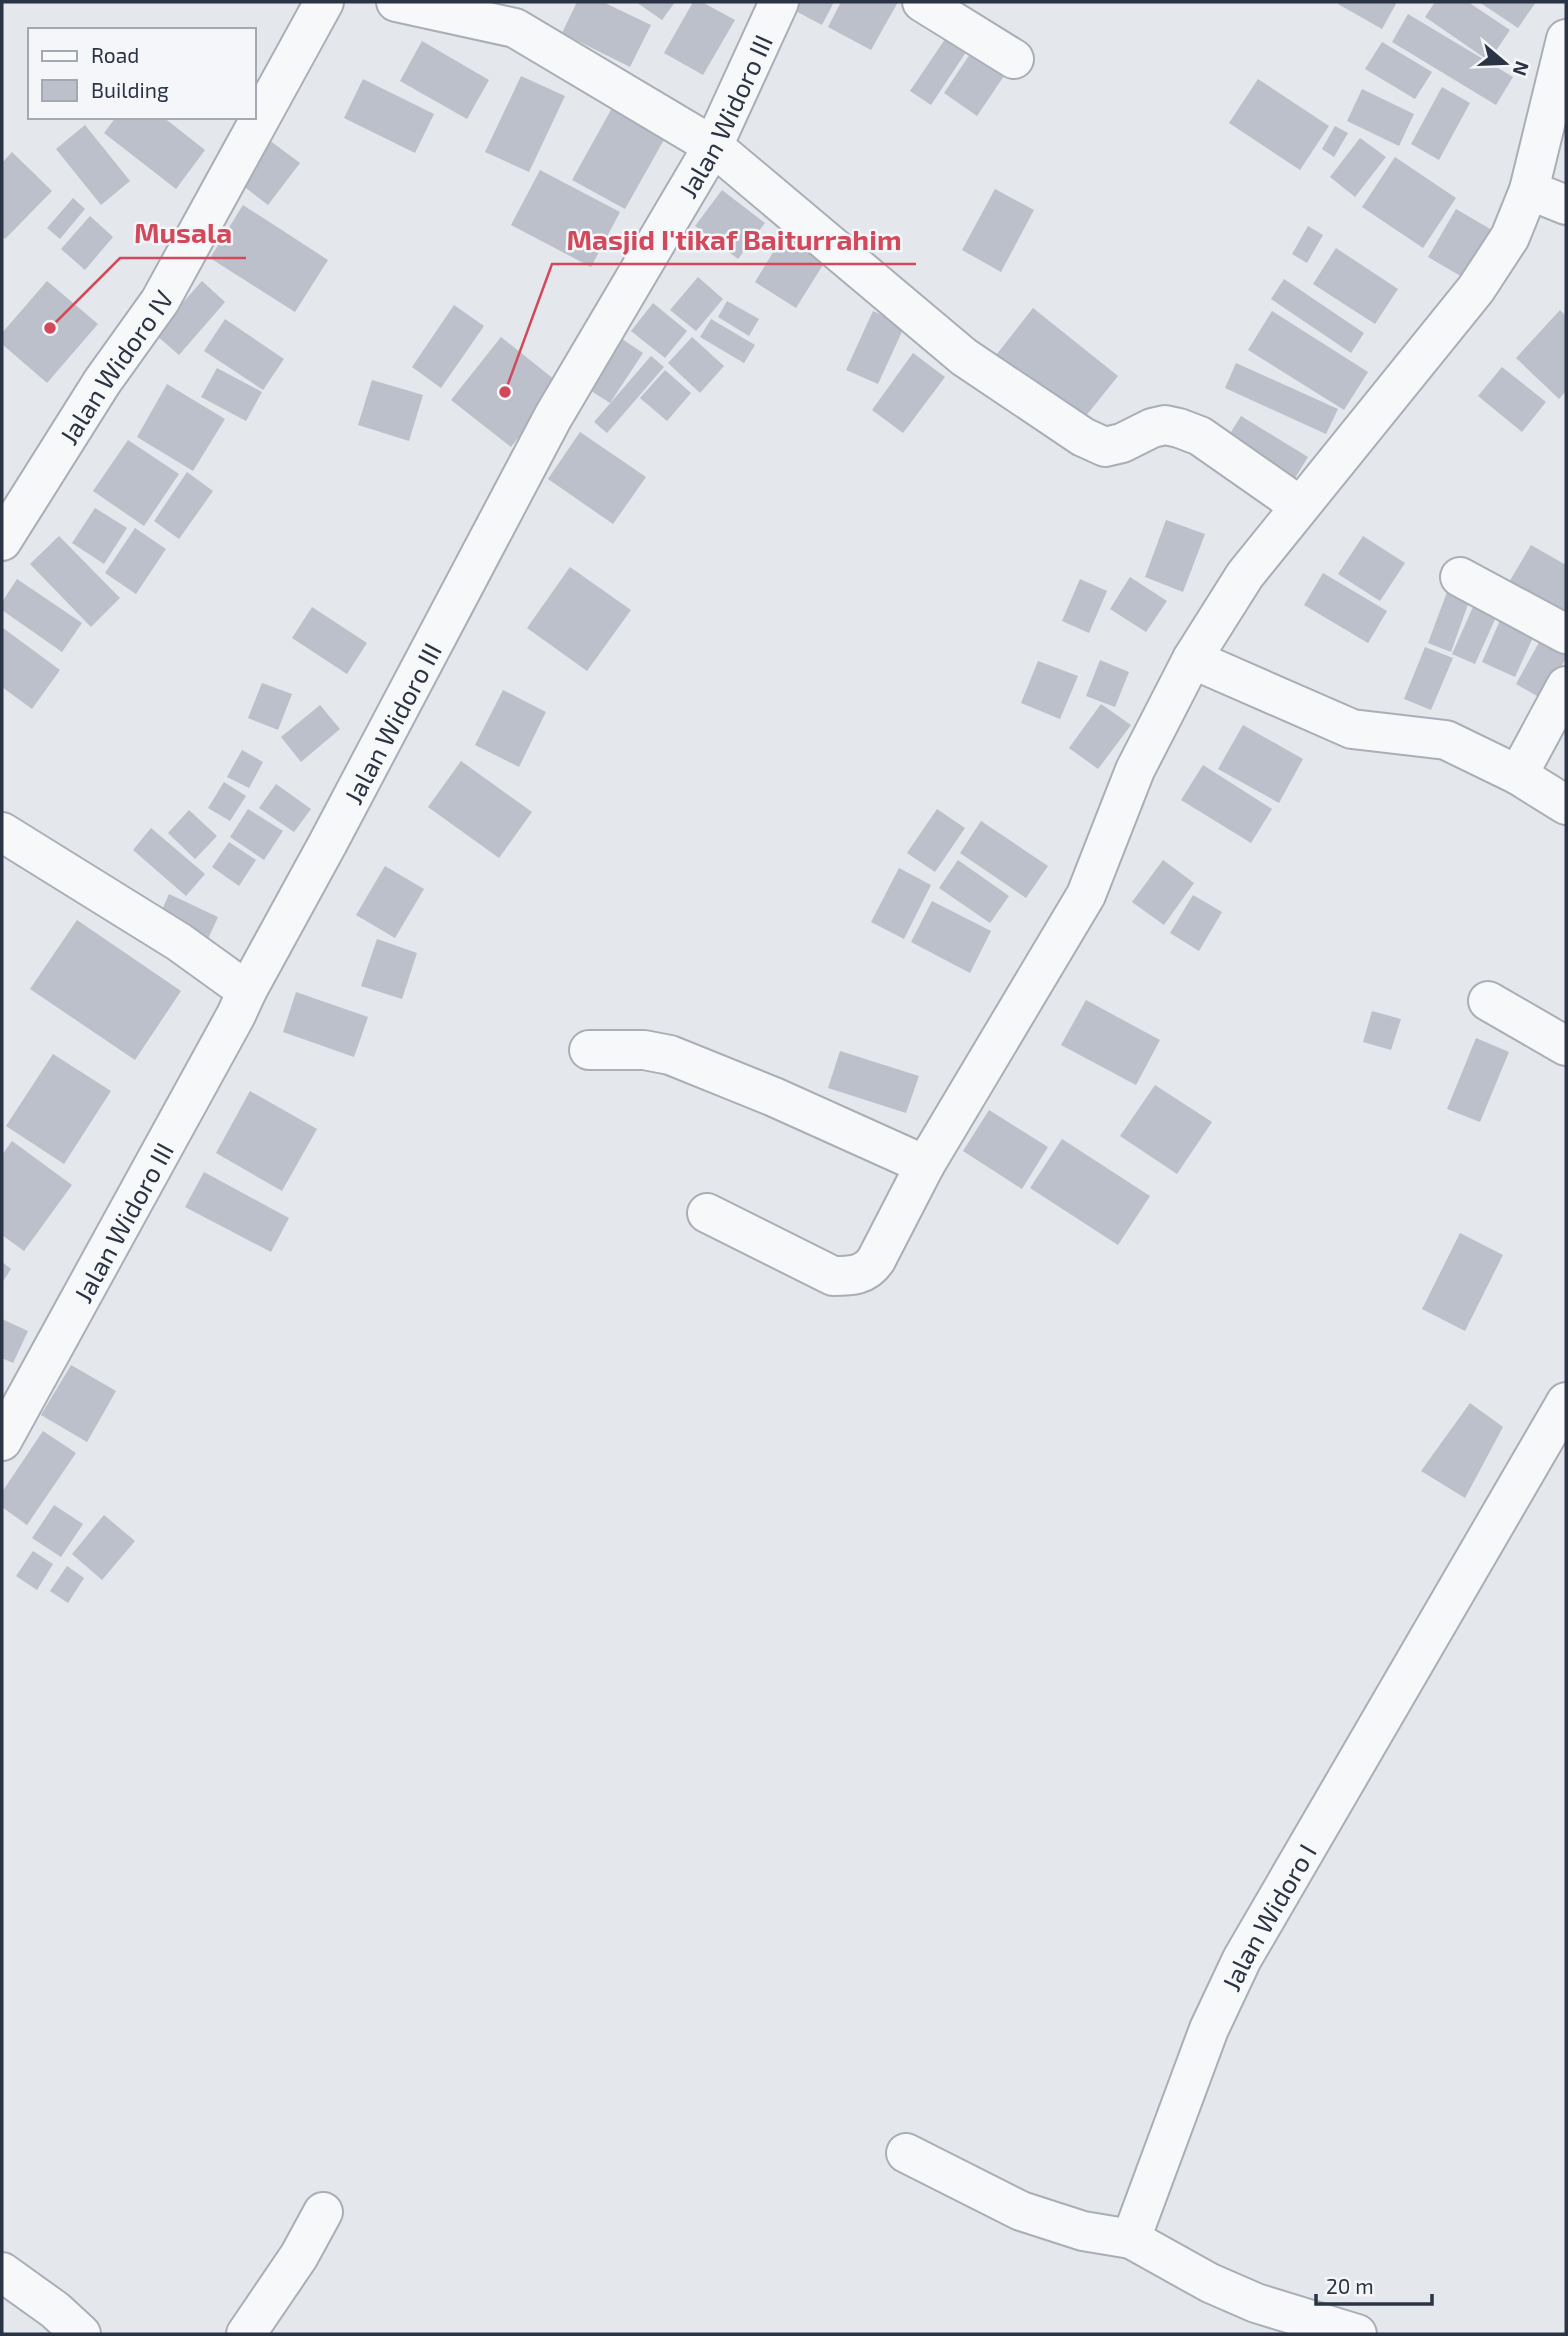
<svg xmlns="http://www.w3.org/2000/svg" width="1568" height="2336" viewBox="0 0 1568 2336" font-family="'Exo 2',sans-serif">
  <rect width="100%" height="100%" fill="#e4e7ec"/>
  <g fill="#bbc0ca">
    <path d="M577 2H603L651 25 630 67 562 33Z"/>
    <path d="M636 2H675L662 20Z"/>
    <path d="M693 2H702L735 20 703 75 664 53Z"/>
    <path d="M788 2H834L822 25 786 6Z"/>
    <path d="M841 2H898L871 50 828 27Z"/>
    <path d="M1339 2H1397L1382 29 1338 4Z"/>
    <path d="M1435 2H1468L1510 30 1489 61 1425 17Z"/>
    <path d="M1479 2H1536L1518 28Z"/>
    <path d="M1408 14 1513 77 1496 105 1392 42Z"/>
    <path d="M954 26 974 40 931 105 910 91Z"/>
    <path d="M422 41 489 80 467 119 400 81Z"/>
    <path d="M1382 42 1432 72 1415 99 1365 69Z"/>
    <path d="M974 48 1008 70 977 116 944 93Z"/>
    <path d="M521 76 565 96 529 172 485 152Z"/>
    <path d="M363 79 434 114 415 153 344 118Z"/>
    <path d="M1258 79 1329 126 1300 170 1229 123Z"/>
    <path d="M1442 87 1470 103 1439 160 1411 144Z"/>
    <path d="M1362 89 1414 114 1399 146 1347 121Z"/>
    <path d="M612 108 665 138 625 209 572 180Z"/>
    <path d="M116 117H163L205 150 176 189 104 133Z"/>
    <path d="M85 125 130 181 101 205 56 149Z"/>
    <path d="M1335 126 1348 133 1334 157 1322 149Z"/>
    <path d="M1360 138 1386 157 1355 197 1330 177Z"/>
    <path d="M269 140 300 163 268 205 238 182Z"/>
    <path d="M12 152 52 191 5 239 2 236V163Z"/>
    <path d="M1395 157 1456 198 1423 248 1362 207Z"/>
    <path d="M540 170 620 212 591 267 511 225Z"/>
    <path d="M995 189 1034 210 1001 272 962 250Z"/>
    <path d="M722 190 765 223 738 259 695 226Z"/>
    <path d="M73 198 85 209 60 239 47 228Z"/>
    <path d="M243 205 328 260 295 312 210 258Z"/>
    <path d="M1456 209 1497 233 1469 281 1428 257Z"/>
    <path d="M90 216 113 237 85 270 61 249Z"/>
    <path d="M1308 226 1323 235 1307 263 1292 254Z"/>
    <path d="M784 234 826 260 796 308 755 282Z"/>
    <path d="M1336 248 1398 289 1375 324 1313 284Z"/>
    <path d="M698 277 723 299 696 331 670 310Z"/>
    <path d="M1284 279 1364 333 1351 353 1271 299Z"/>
    <path d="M47 281 98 324 47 383 2 344V333Z"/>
    <path d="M202 281 225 302 179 355 155 334Z"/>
    <path d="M727 301 759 319 749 336 718 317Z"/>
    <path d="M653 303 687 331 665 358 631 331Z"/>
    <path d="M454 305 484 326 441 388 412 367Z"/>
    <path d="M1033 308 1118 376 1077 427 993 359Z"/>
    <path d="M1560 310 1566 316V391L1559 399 1516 358Z"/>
    <path d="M873 311 905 325 878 384 846 370Z"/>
    <path d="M1272 311 1368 372 1344 410 1248 350Z"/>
    <path d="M225 319 284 359 263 390 204 351Z"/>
    <path d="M711 319 755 345 744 363 700 337Z"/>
    <path d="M501 337 560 384 511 447 451 400Z"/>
    <path d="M692 337 724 366 700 393 668 363Z"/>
    <path d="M622 339 643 353 610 403 588 389Z"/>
    <path d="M913 353 945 377 903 433 872 410Z"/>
    <path d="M651 356 664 367 607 433 594 422Z"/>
    <path d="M1236 363 1338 409 1326 434 1225 388Z"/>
    <path d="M1502 367 1546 402 1522 432 1478 396Z"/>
    <path d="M217 368 262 392 246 421 201 397Z"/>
    <path d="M665 370 691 393 667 421 640 398Z"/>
    <path d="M372 380 423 395 409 441 358 425Z"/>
    <path d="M167 384 225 419 193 471 137 437Z"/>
    <path d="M1241 416 1308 457 1288 489 1221 448Z"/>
    <path d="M580 432 646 477 613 524 548 479Z"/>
    <path d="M128 440 179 474 144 526 93 491Z"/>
    <path d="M187 472 213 491 179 539 154 521Z"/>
    <path d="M95 508 127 528 104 564 72 543Z"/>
    <path d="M1166 520 1205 534 1183 592 1145 577Z"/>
    <path d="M135 528 166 549 136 594 105 573Z"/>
    <path d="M59 536 120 598 91 627 30 564Z"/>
    <path d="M1363 536 1405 563 1380 601 1338 574Z"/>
    <path d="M1531 545 1566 565V625L1505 589Z"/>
    <path d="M570 567 631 610 587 671 527 628Z"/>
    <path d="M1323 573 1387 611 1368 643 1304 605Z"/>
    <path d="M1130 577 1167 601 1146 632 1110 609Z"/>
    <path d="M17 579 82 623 62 652 2 610V602Z"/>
    <path d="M1080 579 1107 591 1089 633 1062 621Z"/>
    <path d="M1450 584 1472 593 1451 652 1428 643Z"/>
    <path d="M1477 598 1500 608 1475 664 1452 654Z"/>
    <path d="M312 607 367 643 347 674 292 638Z"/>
    <path d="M1501 618 1535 633 1515 677 1482 662Z"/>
    <path d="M3 628 60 670 32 709 2 687Z"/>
    <path d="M1542 637 1566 651V658L1542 699 1516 684Z"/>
    <path d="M1425 647 1453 658 1431 710 1404 699Z"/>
    <path d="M1100 660 1129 672 1115 707 1086 696Z"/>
    <path d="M1038 661 1078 676 1060 719 1021 703Z"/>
    <path d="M262 683 292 694 278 730 248 718Z"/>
    <path d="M503 690 546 712 519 767 475 745Z"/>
    <path d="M1101 704 1131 725 1098 769 1069 748Z"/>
    <path d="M320 705 340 729 301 762 281 737Z"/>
    <path d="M1243 725 1303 759 1279 803 1218 769Z"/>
    <path d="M242 750 263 762 249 788 227 777Z"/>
    <path d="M461 761 532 812 499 858 428 807Z"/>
    <path d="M1203 765 1272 809 1251 843 1181 800Z"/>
    <path d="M224 782 246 796 230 821 208 808Z"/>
    <path d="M276 784 311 809 294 832 259 808Z"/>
    <path d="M248 809 283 831 264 860 230 837Z"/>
    <path d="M937 809 965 828 935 872 907 853Z"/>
    <path d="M189 810 217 836 195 859 168 833Z"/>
    <path d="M981 821 1048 866 1026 898 960 853Z"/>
    <path d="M151 828 205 874 186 896 133 850Z"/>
    <path d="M229 842 256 860 239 886 212 867Z"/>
    <path d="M958 860 1009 896 990 923 939 888Z"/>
    <path d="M1163 860 1194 883 1164 925 1132 902Z"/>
    <path d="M385 866 424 889 395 938 356 915Z"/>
    <path d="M899 868 931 885 904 939 871 922Z"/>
    <path d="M169 894 218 917 208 939 159 917Z"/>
    <path d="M1193 895 1222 912 1199 951 1170 933Z"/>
    <path d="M932 901 991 931 970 973 911 942Z"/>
    <path d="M77 920 181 991 135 1060 30 989Z"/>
    <path d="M377 939 417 953 402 999 361 986Z"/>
    <path d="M296 992 368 1017 354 1057 283 1032Z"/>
    <path d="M1086 1000 1160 1040 1136 1085 1061 1045Z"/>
    <path d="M1372 1011 1401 1019 1391 1050 1363 1042Z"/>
    <path d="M1476 1038 1509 1052 1480 1122 1447 1109Z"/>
    <path d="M840 1051 919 1076 906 1113 828 1088Z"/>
    <path d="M53 1054 111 1091 64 1164 6 1126Z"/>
    <path d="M1155 1085 1212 1122 1177 1174 1120 1136Z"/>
    <path d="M250 1091 317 1129 282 1191 216 1153Z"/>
    <path d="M989 1110 1048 1147 1022 1189 963 1151Z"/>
    <path d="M1062 1139 1150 1196 1118 1245 1030 1188Z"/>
    <path d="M12 1141 72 1185 24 1251 2 1235V1155Z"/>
    <path d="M204 1172 289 1218 271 1252 185 1207Z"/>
    <path d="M1460 1233 1503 1255 1465 1331 1422 1309Z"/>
    <path d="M2 1262 11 1269 2 1283Z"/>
    <path d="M2 1319 28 1331 13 1363 2 1358Z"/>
    <path d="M71 1365 116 1391 87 1442 41 1415Z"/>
    <path d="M1470 1403 1503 1427 1465 1498 1421 1471Z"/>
    <path d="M43 1431 76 1453 27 1525 2 1507V1492Z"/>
    <path d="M54 1505 83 1524 61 1557 32 1538Z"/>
    <path d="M104 1515 135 1541 102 1580 72 1554Z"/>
    <path d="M33 1551 53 1564 37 1590 16 1576Z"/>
    <path d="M67 1566 84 1578 68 1603 50 1591Z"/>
  </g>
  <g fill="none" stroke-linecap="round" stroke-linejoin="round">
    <g stroke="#a9aeb7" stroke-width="42">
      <g id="street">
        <path d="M396 2 515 28 713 146 964 357 1083 437 1105 447 1122 443 1152 428 1165 425 1179 428 1200 436 1300 506"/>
        <path d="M922 2 1014 59"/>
        <path d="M1529 190 1566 205"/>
        <path id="s1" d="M2 541 102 382 160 301 324 2"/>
        <path d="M1460 577 1566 634"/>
        <path d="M1192 659 1352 729 1446 740 1518 775 1566 805"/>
        <path d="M1518 775 1566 686"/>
        <path d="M2 832 179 942 247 991"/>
        <path d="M1488 1001 1566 1046"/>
        <path d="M589 1050H644L670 1055 774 1097 925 1165 1086 895 1135 770 1192 659 1245 575 1476 289 1510 237 1529 190 1566 39"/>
        <path d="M707 1213 833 1276C851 1276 865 1276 876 1260L925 1165"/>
        <path id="s2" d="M2 1441 236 1015 247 991 328 843 553 417 713 146 779 2"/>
        <path d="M906 2153 1021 2211 1083 2231 1131 2239"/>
        <path d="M2 2272 55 2310 81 2334"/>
        <path d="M246 2334 299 2256 323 2212"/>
        <path id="s3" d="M1357 2334 1256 2303 1210 2283 1131 2239 1209 2029 1242 1959 1566 1402"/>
      </g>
    </g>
    <use href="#street" stroke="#f7f8fa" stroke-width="38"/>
  </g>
  <g text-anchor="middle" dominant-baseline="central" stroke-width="5" stroke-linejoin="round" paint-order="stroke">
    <g font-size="26" fill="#2b3445" stroke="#f4f6f9">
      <text stroke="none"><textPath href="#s2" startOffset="1510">Jalan Widoro III</textPath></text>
      <text stroke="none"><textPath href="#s1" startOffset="208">Jalan Widoro IV</textPath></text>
      <text stroke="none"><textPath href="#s2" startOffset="817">Jalan Widoro III</textPath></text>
      <text stroke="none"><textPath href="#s2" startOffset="250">Jalan Widoro III</textPath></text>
      <text stroke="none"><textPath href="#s3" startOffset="597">Jalan Widoro I</textPath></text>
    </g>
  </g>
  <path fill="none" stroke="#d1495b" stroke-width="2.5" d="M50 328L120 258H246M505 392L552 264H916"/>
  <g fill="#d1495b" stroke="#f4f6f9" stroke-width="2.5">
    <circle cx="50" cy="328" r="7"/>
    <circle cx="505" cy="392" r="7"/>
  </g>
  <g font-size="28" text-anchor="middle" font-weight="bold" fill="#d1495b" stroke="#f4f6f9" stroke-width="5" stroke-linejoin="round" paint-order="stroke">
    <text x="183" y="243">Musala</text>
    <text x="734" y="250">Masjid I'tikaf Baiturrahim</text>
  </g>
  <rect width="1568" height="2336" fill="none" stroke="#2b3445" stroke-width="7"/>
  <rect x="28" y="28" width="228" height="91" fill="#f4f6f9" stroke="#a4a8b1" stroke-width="2"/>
  <rect x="42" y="51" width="35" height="10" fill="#f7f8fa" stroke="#a4a8b1" stroke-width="2"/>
  <text x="91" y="63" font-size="21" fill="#2b3445">Road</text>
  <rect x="42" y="80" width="35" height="21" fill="#bbc0ca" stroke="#a4a8b1" stroke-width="2"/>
  <text x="91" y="98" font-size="21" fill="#2b3445">Building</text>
  <g transform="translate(1505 63) rotate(109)" stroke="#f4f6f9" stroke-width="5" paint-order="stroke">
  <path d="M0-5L12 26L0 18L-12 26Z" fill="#2b3445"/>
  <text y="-10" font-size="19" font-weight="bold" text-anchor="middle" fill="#2b3445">N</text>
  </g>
  <path d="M1316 2294v10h116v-10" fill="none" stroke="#2b3445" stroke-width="3.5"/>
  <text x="1326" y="2294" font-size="21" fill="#2b3445" stroke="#f4f6f9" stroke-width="5" paint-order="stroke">20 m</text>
</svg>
